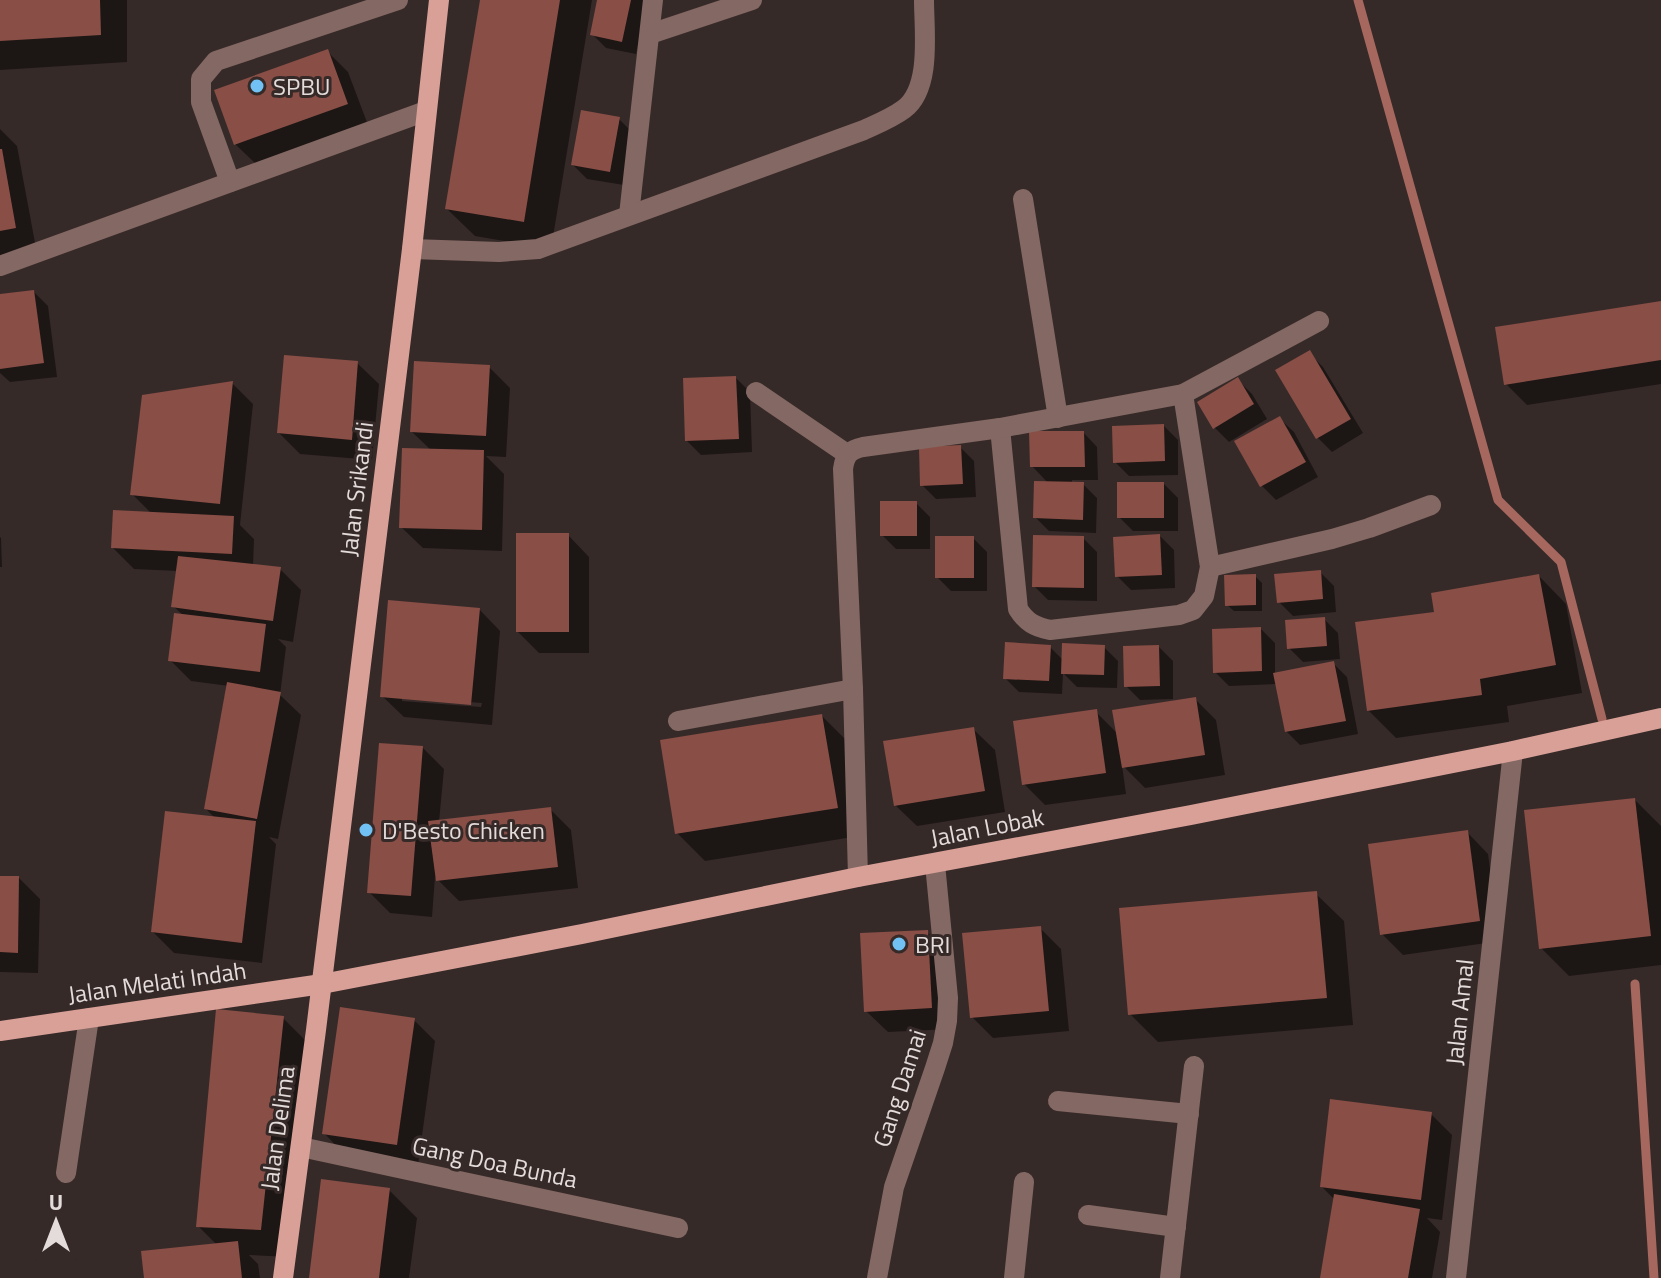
<svg xmlns="http://www.w3.org/2000/svg" width="1661" height="1278" viewBox="0 0 1661 1278" font-family="'Titillium Web',sans-serif">
  <rect width="100%" height="100%" fill="#362a29"/>
  <g fill="#0007" fill-rule="evenodd">
    <path d="M0 0H127V62L0 70Z"/>
    <path d="M482 0H592L551 249 475 236 447 209Z"/>
    <path d="M599 0H647L636 54 606 48 592 34Z"/>
    <path d="M327 51 348 72 368 125 257 165 235 144Z"/>
    <path d="M619 119 633 133 624 185 587 179 573 165Z"/>
    <path d="M0 129 17 146 36 248 0 255Z"/>
    <path d="M34 292 48 306 57 377 10 382 0 373V296Z"/>
    <path d="M1661 303V384L1527 405 1506 384Z"/>
    <path d="M1309 353 1323 367 1363 433 1332 452 1318 438Z"/>
    <path d="M357 363 379 384 372 460 300 454 279 433Z"/>
    <path d="M489 367 510 388 506 457 486 456 504 474 502 551 423 548 401 527 432 451 412 432Z"/>
    <path d="M736 378 750 392 752 452 701 455 687 441Z"/>
    <path d="M1238 380 1252 394 1267 419 1229 442 1215 428 1200 403Z"/>
    <path d="M232 383 253 404 240 525 254 539 253 566 280 569 301 590 293 642 278 639 286 647 280 695 301 715 278 839 269 837 276 844 262 963 174 953 153 932 216 819 206 809 229 686 191 681 170 660 184 616 173 606 178 571 134 569 113 548 152 514 132 494Z"/>
    <path d="M1280 419 1294 432 1318 477 1276 500 1262 486Z"/>
    <path d="M1164 426 1178 440V475L1129 476 1115 462Z"/>
    <path d="M1083 432 1097 447 1098 480H1072V484H1083L1097 498 1096 533 1049 531 1035 517 1048 483 1032 466Z"/>
    <path d="M960 447 974 461 976 497 936 499 922 485Z"/>
    <path d="M1164 484 1178 498V531H1133L1119 517Z"/>
    <path d="M916 503 930 517V549H896L882 535Z"/>
    <path d="M568 535 589 557V653H539L518 632Z"/>
    <path d="M1160 536 1174 550 1175 588 1131 590 1117 576Z"/>
    <path d="M0 537 1 538 2 567H0Z"/>
    <path d="M973 538 987 552V591H951L937 577Z"/>
    <path d="M1083 538 1097 552V601L1048 600 1034 586Z"/>
    <path d="M1320 572 1334 586 1336 612 1293 616 1279 602Z"/>
    <path d="M1255 576 1262 583V611H1234L1227 605Z"/>
    <path d="M1539 576 1566 604 1582 693 1507 706 1509 722 1396 738 1368 710 1436 614Z"/>
    <path d="M479 609 500 631 492 725 404 717 382 696ZM402 697 482 703 481 707 402 701Z"/>
    <path d="M1324 619 1338 633 1340 659 1303 662 1289 648Z"/>
    <path d="M1261 629 1275 643V674L1333 663 1347 677 1358 734 1300 745 1286 731 1277 684 1229 686 1215 672Z"/>
    <path d="M1050 647 1063 660 1104 647 1118 661 1117 688 1077 687 1063 673 1062 694 1019 692 1005 678Z"/>
    <path d="M1159 647 1173 661V699L1140 700 1126 686Z"/>
    <path d="M1195 699 1216 720 1225 775 1145 788 1122 765 1126 794 1045 805 1024 784 1096 712 1118 734Z"/>
    <path d="M822 716 850 744 865 835 705 861 677 833Z"/>
    <path d="M973 729 995 750 1005 812 917 826 895 805Z"/>
    <path d="M423 748 444 769 439 822 550 809 571 830 578 888 459 901 435 877 432 917 390 913 369 892Z"/>
    <path d="M1635 800 1661 826V965L1569 976 1541 948Z"/>
    <path d="M1467 832 1488 854 1500 941 1403 955 1382 934Z"/>
    <path d="M0 878H19L40 899 38 973 0 972Z"/>
    <path d="M1316 894 1344 921 1353 1025 1158 1042 1130 1014Z"/>
    <path d="M1040 928 1061 949 1069 1031 993 1038 972 1017Z"/>
    <path d="M927 932 948 953 952 1029 888 1032 866 1011Z"/>
    <path d="M283 1018 311 1046 288 1257 249 1255 258 1264 260 1278H146L217 1245 198 1226Z"/>
    <path d="M414 1020 435 1041 418 1165 345 1155 324 1133Z"/>
    <path d="M1431 1114 1452 1135 1442 1220 1427 1218 1440 1232 1432 1278H1322L1335 1200 1322 1187Z"/>
    <path d="M389 1190 417 1218 409 1278H311Z"/>
  </g>
  <g fill="none" stroke-linecap="round" stroke-linejoin="round">
    <g stroke="#a6685e" stroke-width="9">
      <path d="M1358 0 1498 500 1561 562 1602 719"/>
      <path d="M1635 984 1654 1278"/>
    </g>
  </g>
  <g fill="#894e45">
    <path d="M0 0H100L101 35 0 41Z"/>
    <path d="M480 0H560L524 222 445 209Z"/>
    <path d="M597 0H631L622 42 590 35Z"/>
    <path d="M328 49 348 104 234 145 214 90Z"/>
    <path d="M581 110 620 117 610 172 571 165Z"/>
    <path d="M0 149H2L16 228 0 231Z"/>
    <path d="M34 290 44 363 0 369V294Z"/>
    <path d="M1661 301V360L1504 385 1495 327Z"/>
    <path d="M1310 350 1351 419 1316 439 1275 370Z"/>
    <path d="M284 355 358 361 352 440 277 433Z"/>
    <path d="M414 361 490 365 486 436 410 432Z"/>
    <path d="M736 376 739 439 685 441 683 378Z"/>
    <path d="M1238 377 1254 404 1213 429 1197 402Z"/>
    <path d="M233 381 220 504 130 495 142 395Z"/>
    <path d="M1280 416 1306 462 1260 487 1234 441Z"/>
    <path d="M1164 424 1165 461 1113 463 1112 426Z"/>
    <path d="M1029 431H1084L1085 467H1030Z"/>
    <path d="M961 445 963 484 920 486 919 447Z"/>
    <path d="M402 448 484 450 482 530 399 528Z"/>
    <path d="M1034 481 1084 482 1083 520 1033 518Z"/>
    <rect x="1117" y="482" width="47" height="36"/>
    <rect x="880" y="501" width="37" height="35"/>
    <path d="M113 510 234 516 232 554 111 548Z"/>
    <rect x="516" y="533" width="53" height="99"/>
    <path d="M1160 534 1162 575 1115 577 1113 537Z"/>
    <path d="M1033 535 1084 536V588L1032 587Z"/>
    <rect x="935" y="536" width="39" height="42"/>
    <path d="M178 556 281 567 273 621 171 607Z"/>
    <path d="M1321 570 1323 599 1277 603 1274 574Z"/>
    <path d="M1256 574V605L1225 606 1224 575Z"/>
    <path d="M1539 574 1556 665 1480 679 1482 695 1367 711 1355 622 1434 612 1431 593Z"/>
    <path d="M388 600 480 608 471 705 380 697Z"/>
    <path d="M174 613 266 624 260 672 168 661Z"/>
    <path d="M1325 617 1327 646 1287 649 1285 620Z"/>
    <path d="M1261 627 1262 671 1213 673 1212 629Z"/>
    <path d="M1005 642 1051 645 1049 681 1003 679Z"/>
    <path d="M1062 643 1105 645 1104 675 1061 674Z"/>
    <path d="M1159 645 1160 686 1124 687 1123 646Z"/>
    <path d="M1334 661 1346 721 1285 732 1273 673Z"/>
    <path d="M227 682 281 692 257 819 204 809Z"/>
    <path d="M1196 697 1205 755 1122 768 1112 710Z"/>
    <path d="M1097 709 1106 773 1022 785 1013 721Z"/>
    <path d="M822 714 838 808 675 834 660 740Z"/>
    <path d="M974 727 985 791 894 806 883 741Z"/>
    <path d="M379 743 423 746 411 896 367 893Z"/>
    <path d="M1635 798 1651 936 1539 949 1524 810Z"/>
    <path d="M551 807 558 867 436 881 428 821Z"/>
    <path d="M165 811 256 821 242 943 151 932Z"/>
    <path d="M1468 830 1480 921 1380 935 1368 844Z"/>
    <path d="M0 876H19L18 953 0 952Z"/>
    <path d="M1317 891 1327 998 1128 1015 1119 908Z"/>
    <path d="M1041 926 1049 1011 970 1018 962 933Z"/>
    <path d="M928 930 932 1008 864 1012 860 933Z"/>
    <path d="M340 1007 415 1018 397 1145 322 1134Z"/>
    <path d="M216 1009 284 1016 261 1230 196 1227Z"/>
    <path d="M1330 1099 1432 1112 1421 1200 1320 1187Z"/>
    <path d="M321 1179 390 1188 379 1278H309Z"/>
    <path d="M1334 1194 1420 1209 1408 1278H1320Z"/>
    <path d="M238 1241 242 1278H144L141 1251Z"/>
  </g>
  <g fill="none" stroke-linecap="round" stroke-linejoin="round">
    <g stroke="#846863" stroke-width="20">
      <path d="M650 34 752 0"/>
      <path d="M230 182 201 102V79L216 61 398 0"/>
      <path d="M1023 199 1058 418"/>
      <path d="M629 215 653 0"/>
      <path d="M412 249 499 252 538 249 864 130C877 124 892 118 904 109 932 88 924 31 924 0"/>
      <path d="M0 266 426 111"/>
      <path d="M756 392 847 454"/>
      <path d="M1000 428 1018 609C1026 622 1035 627 1050 630L1179 615 1193 610 1204 596 1210 567 1183 394"/>
      <path d="M1210 567 1332 539 1369 528 1431 505"/>
      <path d="M678 721 853 689"/>
      <path d="M858 877 853 689 843 469C845 455 849 450 863 447L1000 428 1183 394 1319 321"/>
      <path d="M1058 1101 1189 1114"/>
      <path d="M301 1147 678 1228"/>
      <path d="M66 1173 89 1018"/>
      <path d="M1088 1215 1176 1227"/>
      <path d="M877 1278 894 1187 935 1068 943 1043 947 1021 948 998 935 864"/>
      <path d="M1014 1278 1024 1182"/>
      <path d="M1170 1278 1194 1066"/>
      <path d="M1456 1278 1513 751"/>
    </g>
    <g stroke="#d9a097" stroke-width="20">
      <path d="M0 1031 322 984 582 934 858 877 1191 815 1513 751 1661 718"/>
      <path d="M283 1278 316 1030 412 249 439 0"/>
    </g>
  </g>
  <g fill="#72c1f5" stroke="#362a29" stroke-width="3">
    <circle cx="257" cy="86" r="8"/>
    <circle cx="366" cy="830" r="8"/>
    <circle cx="899" cy="944" r="8"/>
  </g>
  <g text-anchor="middle" dominant-baseline="central" stroke-width="6" stroke-linejoin="round" paint-order="stroke">
    <g font-size="24" fill="#e3dcdb" stroke="#362a29" text-anchor="start">
      <text x="273" y="86">SPBU</text>
      <text x="382" y="830">D'Besto Chicken</text>
      <text x="915" y="944">BRI</text>
    </g>
    <g font-size="24" fill="#e3dcdb" stroke="#362a29">
      <text transform="translate(356 489) rotate(-83)">Jalan Srikandi</text>
      <text transform="translate(987 827) rotate(-11)">Jalan Lobak</text>
      <text transform="translate(157 982) rotate(-8)">Jalan Melati Indah</text>
      <text transform="translate(1459 1012) rotate(-84)">Jalan Amal</text>
      <text transform="translate(899 1088) rotate(-72)">Gang Damai</text>
      <text transform="translate(277 1128) rotate(-82)">Jalan Delima</text>
      <text transform="translate(495 1162) rotate(12)">Gang Doa Bunda</text>
    </g>
  </g>
  <g transform="translate(56 1222)" stroke="#362a29" stroke-width="6" paint-order="stroke">
  <path d="M0-6L14 30L0 20L-14 30Z" fill="#e3dcdb"/>
  <text y="-12" font-size="22" font-weight="bold" text-anchor="middle" fill="#e3dcdb">U</text>
  </g>
</svg>
